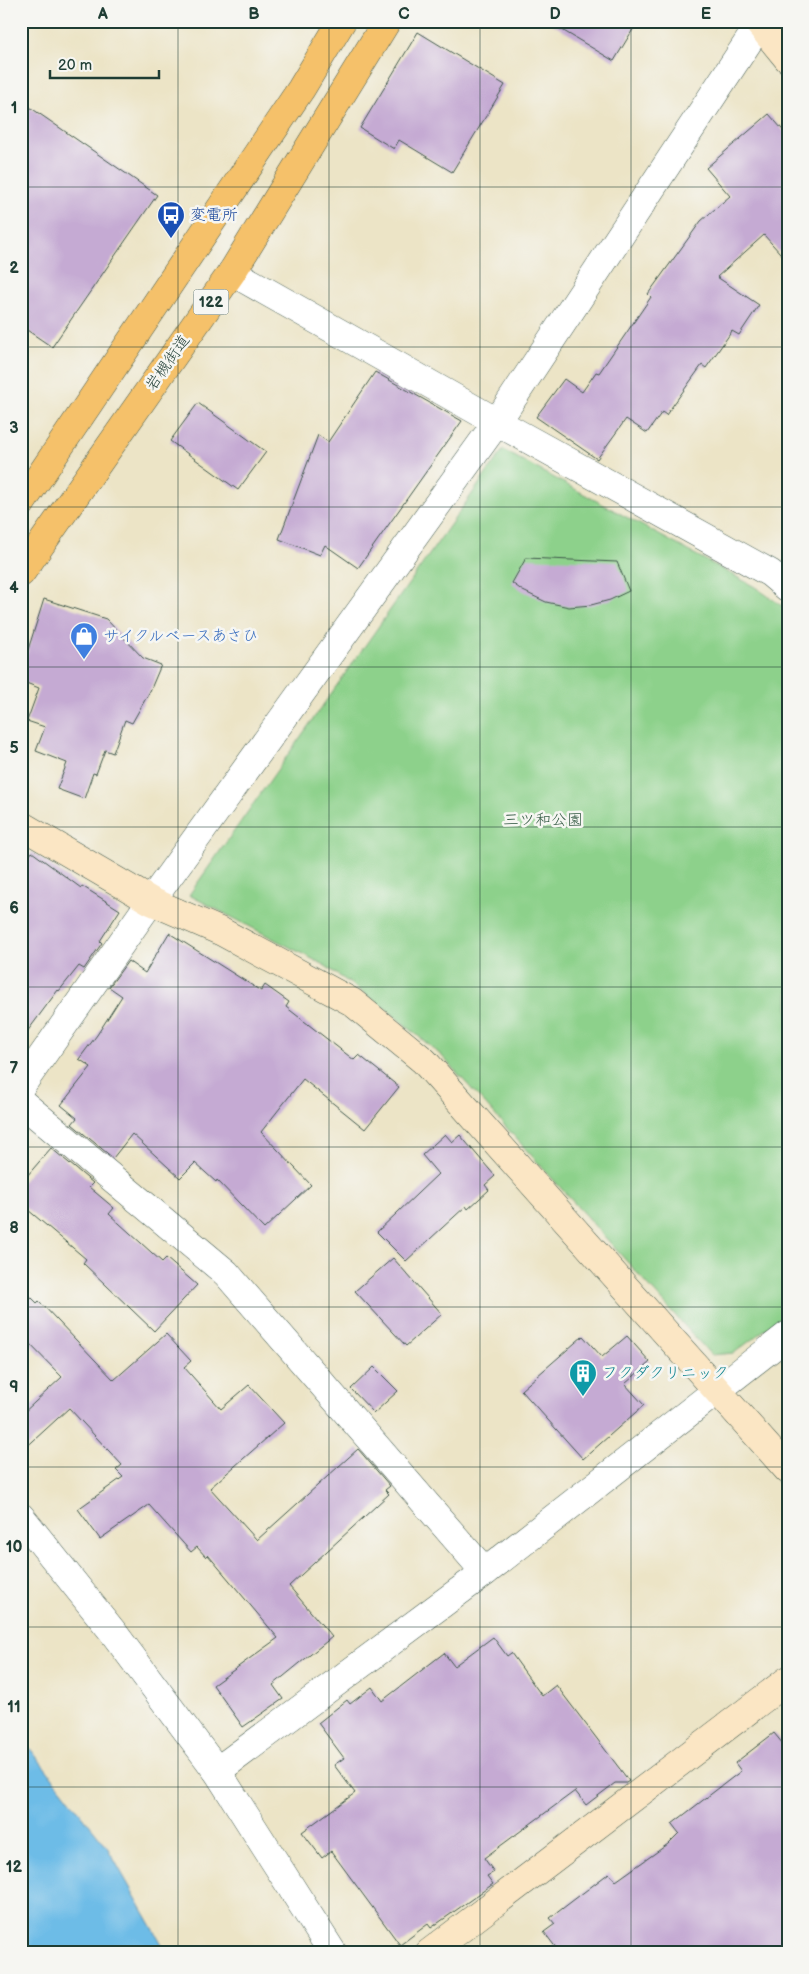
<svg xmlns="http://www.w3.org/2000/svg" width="809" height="1974" viewBox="0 0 809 1974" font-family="'Balsamiq Sans','Klee One',sans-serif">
  <rect width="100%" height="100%" fill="#f6f6f2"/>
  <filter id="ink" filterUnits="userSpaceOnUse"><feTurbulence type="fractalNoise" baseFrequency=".02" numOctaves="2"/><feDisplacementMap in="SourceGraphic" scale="10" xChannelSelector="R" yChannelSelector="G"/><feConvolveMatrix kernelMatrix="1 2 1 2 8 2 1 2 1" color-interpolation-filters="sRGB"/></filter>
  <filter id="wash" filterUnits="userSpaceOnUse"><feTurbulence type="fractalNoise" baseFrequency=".0096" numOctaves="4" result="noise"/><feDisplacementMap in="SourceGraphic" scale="20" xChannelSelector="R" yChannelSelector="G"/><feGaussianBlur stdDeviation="1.12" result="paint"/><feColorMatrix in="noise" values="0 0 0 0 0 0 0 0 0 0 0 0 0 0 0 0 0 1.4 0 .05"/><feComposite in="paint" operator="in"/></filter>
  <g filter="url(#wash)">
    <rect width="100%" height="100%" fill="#ece4c6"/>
    <path fill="#8dd18b" stroke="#568760" d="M503 450 755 587 788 610V1312L734 1353 711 1355 442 1056 385 1008 324 965 189 895Z"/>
    <path fill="#6dbce7" stroke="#467c8e" d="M21 1737 107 1847 167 1953H21Z"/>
    <g id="blocks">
      <g fill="#c5aad3">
        <path d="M547 21H638L614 61Z"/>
        <path d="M418 32 505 85 452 172 399 140 394 149 360 128Z"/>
        <path d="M21 101 157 195 52 347 21 326Z"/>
        <path d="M769 114 788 136V262L764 235 717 277 759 305 739 335 732 331 706 368 702 365 666 415 662 412 647 433 626 419 597 459 536 417 564 379 582 392 596 372 599 373 651 297 648 294 701 221 730 196 706 168Z"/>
        <path d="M375 372 462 421 358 568 325 545 320 555 279 539 318 435 328 442Z"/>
        <path d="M198 403 266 452 238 490 170 441Z"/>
        <path d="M526 558 617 562 629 591 610 600 591 605 569 607 546 602 523 591 512 583Z"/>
        <path d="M44 599 106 619 143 658 161 665 150 691 132 723 125 720 113 753 105 750 96 774 93 773 84 799 57 789 67 763 36 751 45 727 27 721 39 688 21 681V672Z"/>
        <path d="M32 852 81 888 82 886 120 910 100 941 102 943 84 969 79 966 59 991 58 990 21 1040V867Z"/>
        <path d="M169 933 261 991 265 985 289 1002 286 1007 354 1060 359 1055 399 1087 365 1129 303 1079 261 1132 311 1185 264 1229 217 1180 216 1182 195 1163 180 1178 132 1134 113 1158 72 1124 77 1118 61 1105 91 1067 79 1059 97 1035 122 996 109 987 128 961 145 973Z"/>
        <path d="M445 1134 452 1142 460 1135 495 1176 485 1185 489 1190 468 1209 466 1206 406 1261 377 1232 438 1174 422 1155Z"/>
        <path d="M51 1148 93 1183 89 1187 114 1208 109 1214 162 1262 166 1258 197 1285 154 1331 83 1263 86 1259 21 1204V1183Z"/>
        <path d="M393 1258 442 1314 406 1346 355 1291Z"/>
        <path d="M21 1287 37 1303 39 1301 114 1380 166 1334 191 1361 184 1367 221 1409 249 1385 284 1423 210 1488 257 1540 358 1449 390 1486 385 1490 389 1494 289 1586 332 1637 273 1685 283 1699 243 1727 213 1685 278 1638 208 1555 206 1557 197 1547 191 1552 149 1505 100 1539 78 1509 123 1477 116 1470 122 1465 69 1408 21 1452V1415L62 1377 21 1335Z"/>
        <path d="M583 1336 602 1357 627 1336 650 1362 625 1384 644 1405 583 1459 521 1390Z"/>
        <path d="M374 1367 398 1391 374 1413 351 1389Z"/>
        <path d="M493 1637 507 1656 511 1653 542 1696 556 1685 629 1781 626 1783H615L586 1805 575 1791 484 1858 494 1872 487 1876 493 1884 431 1928 428 1924 400 1945 331 1851 322 1858 302 1832 355 1793 334 1765 344 1758 318 1723 347 1700 350 1704 372 1687 382 1701 444 1653 454 1666Z"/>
        <path d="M774 1733 788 1750V1953H560L544 1932 555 1924 550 1918 609 1873 616 1881 668 1844 679 1833 672 1824 741 1771 735 1763Z"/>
      </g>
    </g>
  </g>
  <g filter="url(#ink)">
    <use href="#blocks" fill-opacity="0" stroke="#3e564a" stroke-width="1"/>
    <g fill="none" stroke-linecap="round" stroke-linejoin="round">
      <g stroke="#3e564a" stroke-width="29">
        <g id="street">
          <path d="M232 272 497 422 770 573 788 588"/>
          <path d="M21 1086 151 901 497 422 762 21"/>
          <path d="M21 1102 226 1273 485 1572"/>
          <path d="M21 1517 113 1632 217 1771 333 1953"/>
          <path d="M217 1771 485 1572 788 1335"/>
        </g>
      </g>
      <g stroke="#3e564a" stroke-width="29">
        <g id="secondary">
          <path d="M757 21 788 59"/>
          <path d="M21 825 151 901 222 932 352 1002 424 1061 788 1470"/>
          <path d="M429 1953 788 1680"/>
        </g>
      </g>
      <g stroke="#3e564a" stroke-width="29">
        <g id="highway">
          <path d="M21 504 301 89 342 21"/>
          <path d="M21 573 232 272 387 21"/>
        </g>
      </g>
      <use href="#street" stroke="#fff" stroke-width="28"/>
      <use href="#secondary" stroke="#fbe6c4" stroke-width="28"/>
      <use href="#highway" stroke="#f5c16b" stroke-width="28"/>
    </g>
  </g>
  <path fill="none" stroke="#1f3d34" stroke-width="1" stroke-opacity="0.55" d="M178 21V1953M329 21V1953M480 21V1953M631 21V1953M21 187H788M21 347H788M21 507H788M21 667H788M21 827H788M21 987H788M21 1147H788M21 1307H788M21 1467H788M21 1627H788M21 1787H788"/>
  <defs>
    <g id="bus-pin" transform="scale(1.4375)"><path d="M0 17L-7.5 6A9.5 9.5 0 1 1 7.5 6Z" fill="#1a4fb4" stroke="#f6f6f2"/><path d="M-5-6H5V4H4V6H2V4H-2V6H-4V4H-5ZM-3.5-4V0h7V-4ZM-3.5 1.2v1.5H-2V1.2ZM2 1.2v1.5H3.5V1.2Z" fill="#fff"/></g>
    <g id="shop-pin" transform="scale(1.4375)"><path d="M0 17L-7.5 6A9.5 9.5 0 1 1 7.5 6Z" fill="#3f7fe0" stroke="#f6f6f2"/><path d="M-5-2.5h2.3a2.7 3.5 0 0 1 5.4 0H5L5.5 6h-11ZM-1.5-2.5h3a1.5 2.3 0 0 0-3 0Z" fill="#fff"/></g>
    <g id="building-pin" transform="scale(1.4375)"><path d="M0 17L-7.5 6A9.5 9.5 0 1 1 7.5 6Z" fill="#0f9aa8" stroke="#f6f6f2"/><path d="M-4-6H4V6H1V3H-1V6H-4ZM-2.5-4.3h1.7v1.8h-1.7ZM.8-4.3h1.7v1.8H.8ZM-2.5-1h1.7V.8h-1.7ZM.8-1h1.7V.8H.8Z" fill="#fff"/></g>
  </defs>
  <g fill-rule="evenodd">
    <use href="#bus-pin" x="171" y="215"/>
    <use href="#shop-pin" x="84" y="636"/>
    <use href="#building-pin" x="583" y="1373"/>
  </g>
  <g text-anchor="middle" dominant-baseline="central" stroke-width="5" stroke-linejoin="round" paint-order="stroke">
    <rect fill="#f6f6f2" stroke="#60746d" stroke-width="1" x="193.5" y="289.5" width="35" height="25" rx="4"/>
    <g font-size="15" font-weight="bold" fill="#1f3d34">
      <text x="211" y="302">122</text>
    </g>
    <g font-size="16" fill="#164399" stroke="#f6f6f2" text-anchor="start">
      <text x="190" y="215">変電所</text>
    </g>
    <g font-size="16" fill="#1f3d34" stroke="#f6f6f2">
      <text transform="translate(168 363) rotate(-55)">岩槻街道</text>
    </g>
    <g font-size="16" fill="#366cbe" stroke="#f6f6f2" text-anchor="start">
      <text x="103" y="636">サイクルベースあさひ</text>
    </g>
    <g font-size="16" fill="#355b45" stroke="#f6f6f2">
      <text x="543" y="820">三ツ和公園</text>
    </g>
    <g font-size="16" fill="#0d838f" stroke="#f6f6f2" text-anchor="start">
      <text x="602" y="1373">フクダクリニック</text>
    </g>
  </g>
  <rect width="809" height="1974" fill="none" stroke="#f6f6f2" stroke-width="55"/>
  <path d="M50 70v8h109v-8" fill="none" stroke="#1f3d34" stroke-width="2.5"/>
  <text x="58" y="70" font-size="15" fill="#1f3d34" stroke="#f6f6f2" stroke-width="4" paint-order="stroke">20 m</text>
  <rect x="28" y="28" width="754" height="1918" fill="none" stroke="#1f3d34" stroke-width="2"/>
  <g font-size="16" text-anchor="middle" font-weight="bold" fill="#1f3d34">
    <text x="103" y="19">A</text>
    <text x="254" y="19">B</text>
    <text x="404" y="19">C</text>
    <text x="555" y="19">D</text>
    <text x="706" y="19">E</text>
    <text x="14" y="113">1</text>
    <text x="14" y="273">2</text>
    <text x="14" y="433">3</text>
    <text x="14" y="593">4</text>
    <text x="14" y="753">5</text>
    <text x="14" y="913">6</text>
    <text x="14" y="1073">7</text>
    <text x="14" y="1233">8</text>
    <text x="14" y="1392">9</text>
    <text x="14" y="1552">10</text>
    <text x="14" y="1712">11</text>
    <text x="14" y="1872">12</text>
  </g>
</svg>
